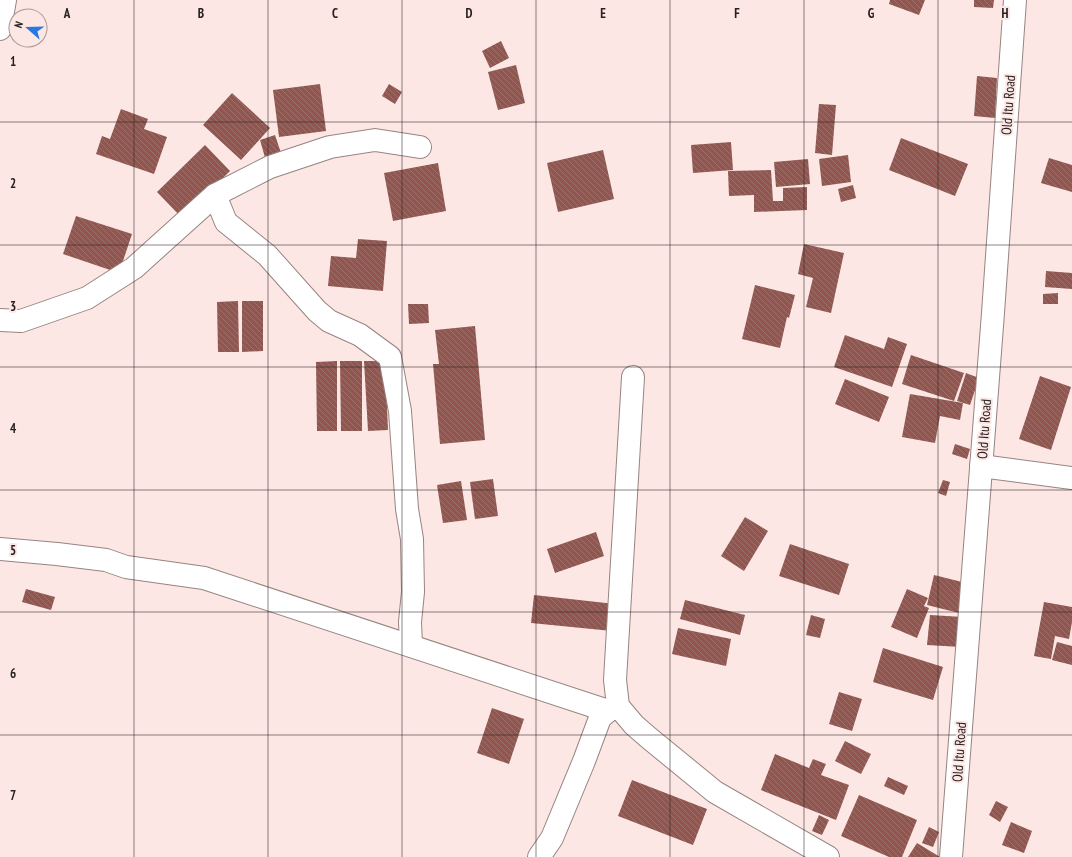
<svg xmlns="http://www.w3.org/2000/svg" width="1072" height="857" viewBox="0 0 1072 857" font-family="'PT Sans Narrow',sans-serif">
  <defs>
    <pattern id="building-back-hatch" width="6" height="6" patternUnits="userSpaceOnUse"><rect width="6" height="6" fill="#90564f"/><path d="M-1 5l2 2M0 0l6 6M5-1l2 2" fill="none" stroke="#9c706a"/></pattern>
  </defs>
  <rect width="100%" height="100%" fill="#fde7e5"/>
  <g fill="url(#building-back-hatch)">
    <path d="M890 0H925L919 15 889 4Z"/>
    <path d="M974 0H994L993 8 974 7Z"/>
    <path d="M501 41 509 58 490 68 482 51Z"/>
    <path d="M516 65 525 103 498 110 488 72Z"/>
    <path d="M977 76 997 78 995 118 974 116Z"/>
    <path d="M320 84 326 131 279 137 273 90Z"/>
    <path d="M389 84 402 92 395 104 382 96Z"/>
    <path d="M232 93 270 128 241 160 203 125Z"/>
    <path d="M819 104 836 105 832 155 815 153Z"/>
    <path d="M121 109 148 119 144 129 167 137 154 174 96 154 102 136 110 139Z"/>
    <path d="M275 135 282 156 266 161 260 140Z"/>
    <path d="M901 138 968 164 955 196 889 170Z"/>
    <path d="M731 142 733 170 693 173 691 145Z"/>
    <path d="M205 145 230 171 182 218 157 192Z"/>
    <path d="M603 150 614 199 558 212 547 163Z"/>
    <path d="M848 155 851 182 822 186 819 159Z"/>
    <path d="M1049 158 1072 165V192L1041 183Z"/>
    <path d="M808 159 810 184 776 187 774 162Z"/>
    <path d="M438 163 446 211 393 221 384 173Z"/>
    <path d="M771 170 773 201H783V188L807 187V210L754 212V195L729 196 728 171Z"/>
    <path d="M853 185 856 198 841 202 838 189Z"/>
    <path d="M76 216 132 234 119 273 63 254Z"/>
    <path d="M358 239 387 241 383 291 328 286 331 256 356 258Z"/>
    <path d="M804 244 844 253 831 313 806 307 813 278 798 274Z"/>
    <path d="M1046 271 1072 273V289L1045 287Z"/>
    <path d="M755 285 795 295 789 318 787 317 780 348 742 339Z"/>
    <path d="M1058 293V304H1043V294Z"/>
    <path d="M238 301 239 352H218L217 302Z"/>
    <path d="M242 301H263V351L242 352Z"/>
    <path d="M408 304H428L429 323 409 324Z"/>
    <path d="M475 326 485 440 440 444 433 364H439L435 330Z"/>
    <path d="M845 335 884 349 888 337 907 344 892 387 834 367Z"/>
    <path d="M911 355 964 373 954 401 902 384Z"/>
    <path d="M337 361V431H317L316 362Z"/>
    <path d="M340 361H362V431H341Z"/>
    <path d="M364 361H385L388 430 368 431Z"/>
    <path d="M966 373 979 378 970 405 957 401Z"/>
    <path d="M1040 376 1071 387 1051 450 1019 439Z"/>
    <path d="M845 379 889 397 879 422 835 404Z"/>
    <path d="M910 394 963 403 960 420 940 416 935 443 902 437Z"/>
    <path d="M955 444 970 449 967 459 952 454Z"/>
    <path d="M493 479 498 516 475 519 470 482Z"/>
    <path d="M943 480 950 482 946 496 938 493Z"/>
    <path d="M461 481 467 520 443 523 437 485Z"/>
    <path d="M745 517 768 531 744 571 721 556Z"/>
    <path d="M596 532 604 556 555 573 547 549Z"/>
    <path d="M790 544 849 564 839 595 779 576Z"/>
    <path d="M934 575 966 583 959 613 927 605Z"/>
    <path d="M26 589 55 597 51 610 22 602Z"/>
    <path d="M907 589 928 598 924 606 929 608 917 638 891 627Z"/>
    <path d="M534 595 615 604 612 631 531 623Z"/>
    <path d="M685 600 745 615 740 635 680 619Z"/>
    <path d="M1044 602 1072 607V622L1069 639 1055 636 1051 659 1034 656Z"/>
    <path d="M811 615 825 619 820 638 806 635Z"/>
    <path d="M930 615 963 617 961 647 927 645Z"/>
    <path d="M678 628 731 639 726 666 672 654Z"/>
    <path d="M1057 642 1072 646V665L1052 660Z"/>
    <path d="M883 648 943 667 933 700 873 682Z"/>
    <path d="M839 692 862 699 852 731 829 724Z"/>
    <path d="M492 708 524 719 509 764 477 753Z"/>
    <path d="M845 741 871 754 861 774 835 761Z"/>
    <path d="M775 754 809 768 813 759 826 764 821 775 849 785 836 820 761 790Z"/>
    <path d="M888 777 908 786 904 795 884 786Z"/>
    <path d="M632 780 707 809 693 845 618 816Z"/>
    <path d="M859 795 917 820 902 857H889L841 836Z"/>
    <path d="M996 801 1008 807 1000 822 989 815Z"/>
    <path d="M819 815 829 820 822 835 812 831Z"/>
    <path d="M1011 822 1032 831 1024 853 1002 845Z"/>
    <path d="M929 827 939 832 933 847 922 843Z"/>
    <path d="M917 843 940 857H908Z"/>
  </g>
  <g fill="none" stroke-linecap="round" stroke-linejoin="round">
    <g stroke="#978481" stroke-width="24">
      <g id="minor">
        <path d="M0 29 5 0"/>
        <path d="M215 195 226 222 267 255 317 311 329 321 360 335 390 357 400 411 407 509 412 539 413 592 410 622 411 645"/>
        <path d="M0 320 21 321 87 298 134 268 215 195 270 167 330 147 375 140 420 147"/>
        <path d="M633 377 615 680 618 706 634 725 649 738 715 792 828 857"/>
        <path d="M981 466 1072 478"/>
        <path d="M0 549 57 554 106 560 126 567 204 578 608 711"/>
        <path d="M539 857 552 838 584 761 600 718 608 711 618 706"/>
      </g>
    </g>
    <g stroke="#978481" stroke-width="24">
      <path id="tertiary" d="M951 857 993 313 1015 0"/>
    </g>
    <use href="#minor" stroke="#fff" stroke-width="22"/>
    <use href="#tertiary" stroke="#fff" stroke-width="22"/>
  </g>
  <path fill="none" stroke="#282120" stroke-width="1" stroke-opacity="0.55" d="M134 0V857M268 0V857M402 0V857M536 0V857M670 0V857M804 0V857M938 0V857M0 122H1072M0 245H1072M0 367H1072M0 490H1072M0 612H1072M0 735H1072"/>
  <g text-anchor="middle" dominant-baseline="central" stroke-width="4" stroke-linejoin="round" paint-order="stroke">
    <g font-size="14" fill="#282120" stroke="#fde7e5">
      <text transform="translate(1008 105) rotate(-86)">Old Itu Road</text>
      <text transform="translate(984 429) rotate(-86)">Old Itu Road</text>
      <text transform="translate(959 752) rotate(-86)">Old Itu Road</text>
    </g>
  </g>
  <g font-size="13" text-anchor="middle" font-weight="bold" fill="#282120" stroke="#fde7e5" stroke-width="4" stroke-linejoin="round" paint-order="stroke">
    <text x="67" y="18">A</text>
    <text x="201" y="18">B</text>
    <text x="335" y="18">C</text>
    <text x="469" y="18">D</text>
    <text x="603" y="18">E</text>
    <text x="737" y="18">F</text>
    <text x="871" y="18">G</text>
    <text x="1005" y="18">H</text>
    <text x="13" y="66">1</text>
    <text x="13" y="188">2</text>
    <text x="13" y="311">3</text>
    <text x="13" y="433">4</text>
    <text x="13" y="555">5</text>
    <text x="13" y="678">6</text>
    <text x="13" y="800">7</text>
  </g>
  <g transform="translate(28 28) rotate(290)"><circle r="19" fill="#fde7e5" stroke="#a89896"/>
  <path d="M0-3L7 15L0 10L-7 15Z" fill="#2678e2"/>
  <text y="-6" font-size="11" font-weight="bold" text-anchor="middle" fill="#282120">N</text>
  </g>
</svg>
